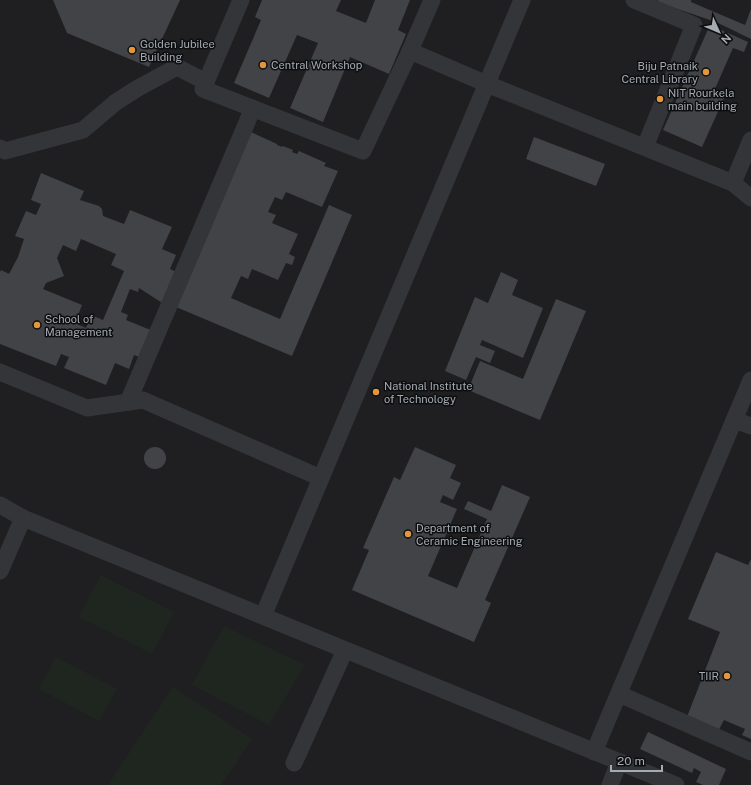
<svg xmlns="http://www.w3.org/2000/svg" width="751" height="785" viewBox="0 0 751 785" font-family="'Public Sans',sans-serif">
  <rect width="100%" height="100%" fill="#121314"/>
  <rect fill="#1f1f21" x="0" y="0" width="751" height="785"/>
  <g fill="#1f261f">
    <path d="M101 575 174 612 152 654 79 617Z"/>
    <path d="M224 626 305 665 269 725 192 685Z"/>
    <path d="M56 657 117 689 99 721 39 689Z"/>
    <path d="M173 687 252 739 221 785H108Z"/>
  </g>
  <g fill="#414347" fill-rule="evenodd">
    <path d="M53 0H180L149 67 67 33Z"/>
    <path d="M262 0H341L336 11 366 23 375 0H410L398 30 406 34 389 74 350 57 323 122 290 108 318 43 297 35 269 98 234 83 261 20 255 17Z"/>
    <path d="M658 0H691V2L745 25 751 9V39L716 22 657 2Z"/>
    <path d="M710 25 748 42 744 52 733 48 714 91 725 96 702 147 663 130Z"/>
    <path d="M251 132 277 144V145L282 147 283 146 293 150 292 152 297 154 299 151 326 163 324 166 338 171 322 207 286 192 282 200 275 197 268 212 276 215 272 223 298 234 289 254 295 257 292 265 286 263 278 280 252 269 248 279 241 276 231 298 280 319 329 205 352 215 292 356 176 307Z"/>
    <path d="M534 137 605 164 596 186 526 159Z"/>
    <path d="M41 173 84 191 80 200 99 206 102 209 103 216 124 224 130 210 172 227 162 249 176 255 170 269 178 273 167 306 139 288 138 292 130 289 121 312 128 315 126 320 153 331 142 358 134 355 129 369 115 363 106 385 64 368 69 357 61 354 56 366 0 344V272L1 270 9 274 18 257 24 239 15 236 26 211 36 215 41 204 31 200ZM81 239 116 254 111 265 124 271 103 320 91 315 86 328 75 323 82 305 43 289 46 283 64 276 57 258 63 245 76 251Z"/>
    <path d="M501 272 518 280 512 295 543 308 523 358 482 340 480 345 495 351 490 363 476 357 466 380 445 371 475 297 488 303Z"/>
    <path d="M556 299 586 311 540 420 468 390 480 361 523 379Z"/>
    <circle cx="155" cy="458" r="11"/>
    <path d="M415 447 456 465 450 478 461 483 453 500 443 495 440 502 457 509 428 576 457 588 487 519 464 509 468 501 491 511 502 485 530 497 485 600 491 603 474 642 352 590 369 550 363 548 394 477 400 480Z"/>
    <path d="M716 552 748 565 751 559V739L742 735 745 729 724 720 716 735 685 722 720 632 688 619Z"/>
    <path d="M648 732 726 769 719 785H703L696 782 701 772 694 768 692 773 640 749Z"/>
  </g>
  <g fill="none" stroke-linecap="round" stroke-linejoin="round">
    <g stroke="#343538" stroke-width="17">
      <path d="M241 0 203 89 363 151 410 51 432 0"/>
      <path d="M634 0 694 25 645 147"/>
      <path d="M410 51 487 84 733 183 751 140"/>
      <path d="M0 148 5 151 83 130 116 102 138 88 177 67 206 82"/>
      <path d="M733 183 751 198"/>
      <path d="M0 372 87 408 143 400 321 478"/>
      <path d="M128 402 253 108"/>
      <path d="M734 420 751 426"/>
      <path d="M0 505 23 518 676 785"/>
      <path d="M0 571 23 518"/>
      <path d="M263 616 522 0"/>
      <path d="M619 694 751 752"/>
      <path d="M594 752 751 380"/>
      <path d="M294 763 345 650"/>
      <path d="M610 785 619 762"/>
    </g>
  </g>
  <g fill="#e1973d" stroke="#0d0e0f" stroke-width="1.5">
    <circle cx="132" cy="50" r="4"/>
    <circle cx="263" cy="65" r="4"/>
    <circle cx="706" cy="72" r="4"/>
    <circle cx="660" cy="99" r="4"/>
    <circle cx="37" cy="325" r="4"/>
    <circle cx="376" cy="392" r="4"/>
    <circle cx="408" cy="534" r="4"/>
    <circle cx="727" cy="676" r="4"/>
  </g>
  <g text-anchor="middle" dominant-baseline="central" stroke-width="3" stroke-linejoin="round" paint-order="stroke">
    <g font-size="11" fill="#a5abb3" stroke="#0d0e0f" text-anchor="start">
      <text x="140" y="44">Golden Jubilee<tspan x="140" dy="13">Building</tspan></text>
      <text x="271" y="65">Central Workshop</text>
      <text x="698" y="66" text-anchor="end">Biju Patnaik<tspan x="698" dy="13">Central Library</tspan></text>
      <text x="668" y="93">NIT Rourkela<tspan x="668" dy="13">main building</tspan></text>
      <text x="45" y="319">School of<tspan x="45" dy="13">Management</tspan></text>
      <text x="384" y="386">National Institute<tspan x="384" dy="13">of Technology</tspan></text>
      <text x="416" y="528">Department of<tspan x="416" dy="13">Ceramic Engineering</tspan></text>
      <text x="719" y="676" text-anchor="end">TIIR</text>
    </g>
  </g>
  <g transform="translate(719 32) rotate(134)" stroke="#0d0e0f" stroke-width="3" paint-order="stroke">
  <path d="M0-3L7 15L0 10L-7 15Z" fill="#a5abb3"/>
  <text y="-6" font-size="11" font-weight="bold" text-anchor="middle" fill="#a5abb3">N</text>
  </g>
  <path d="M611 765v6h51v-6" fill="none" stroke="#a5abb3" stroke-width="2"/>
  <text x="617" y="765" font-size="12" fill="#a5abb3" stroke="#0d0e0f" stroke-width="3" paint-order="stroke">20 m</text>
</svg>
